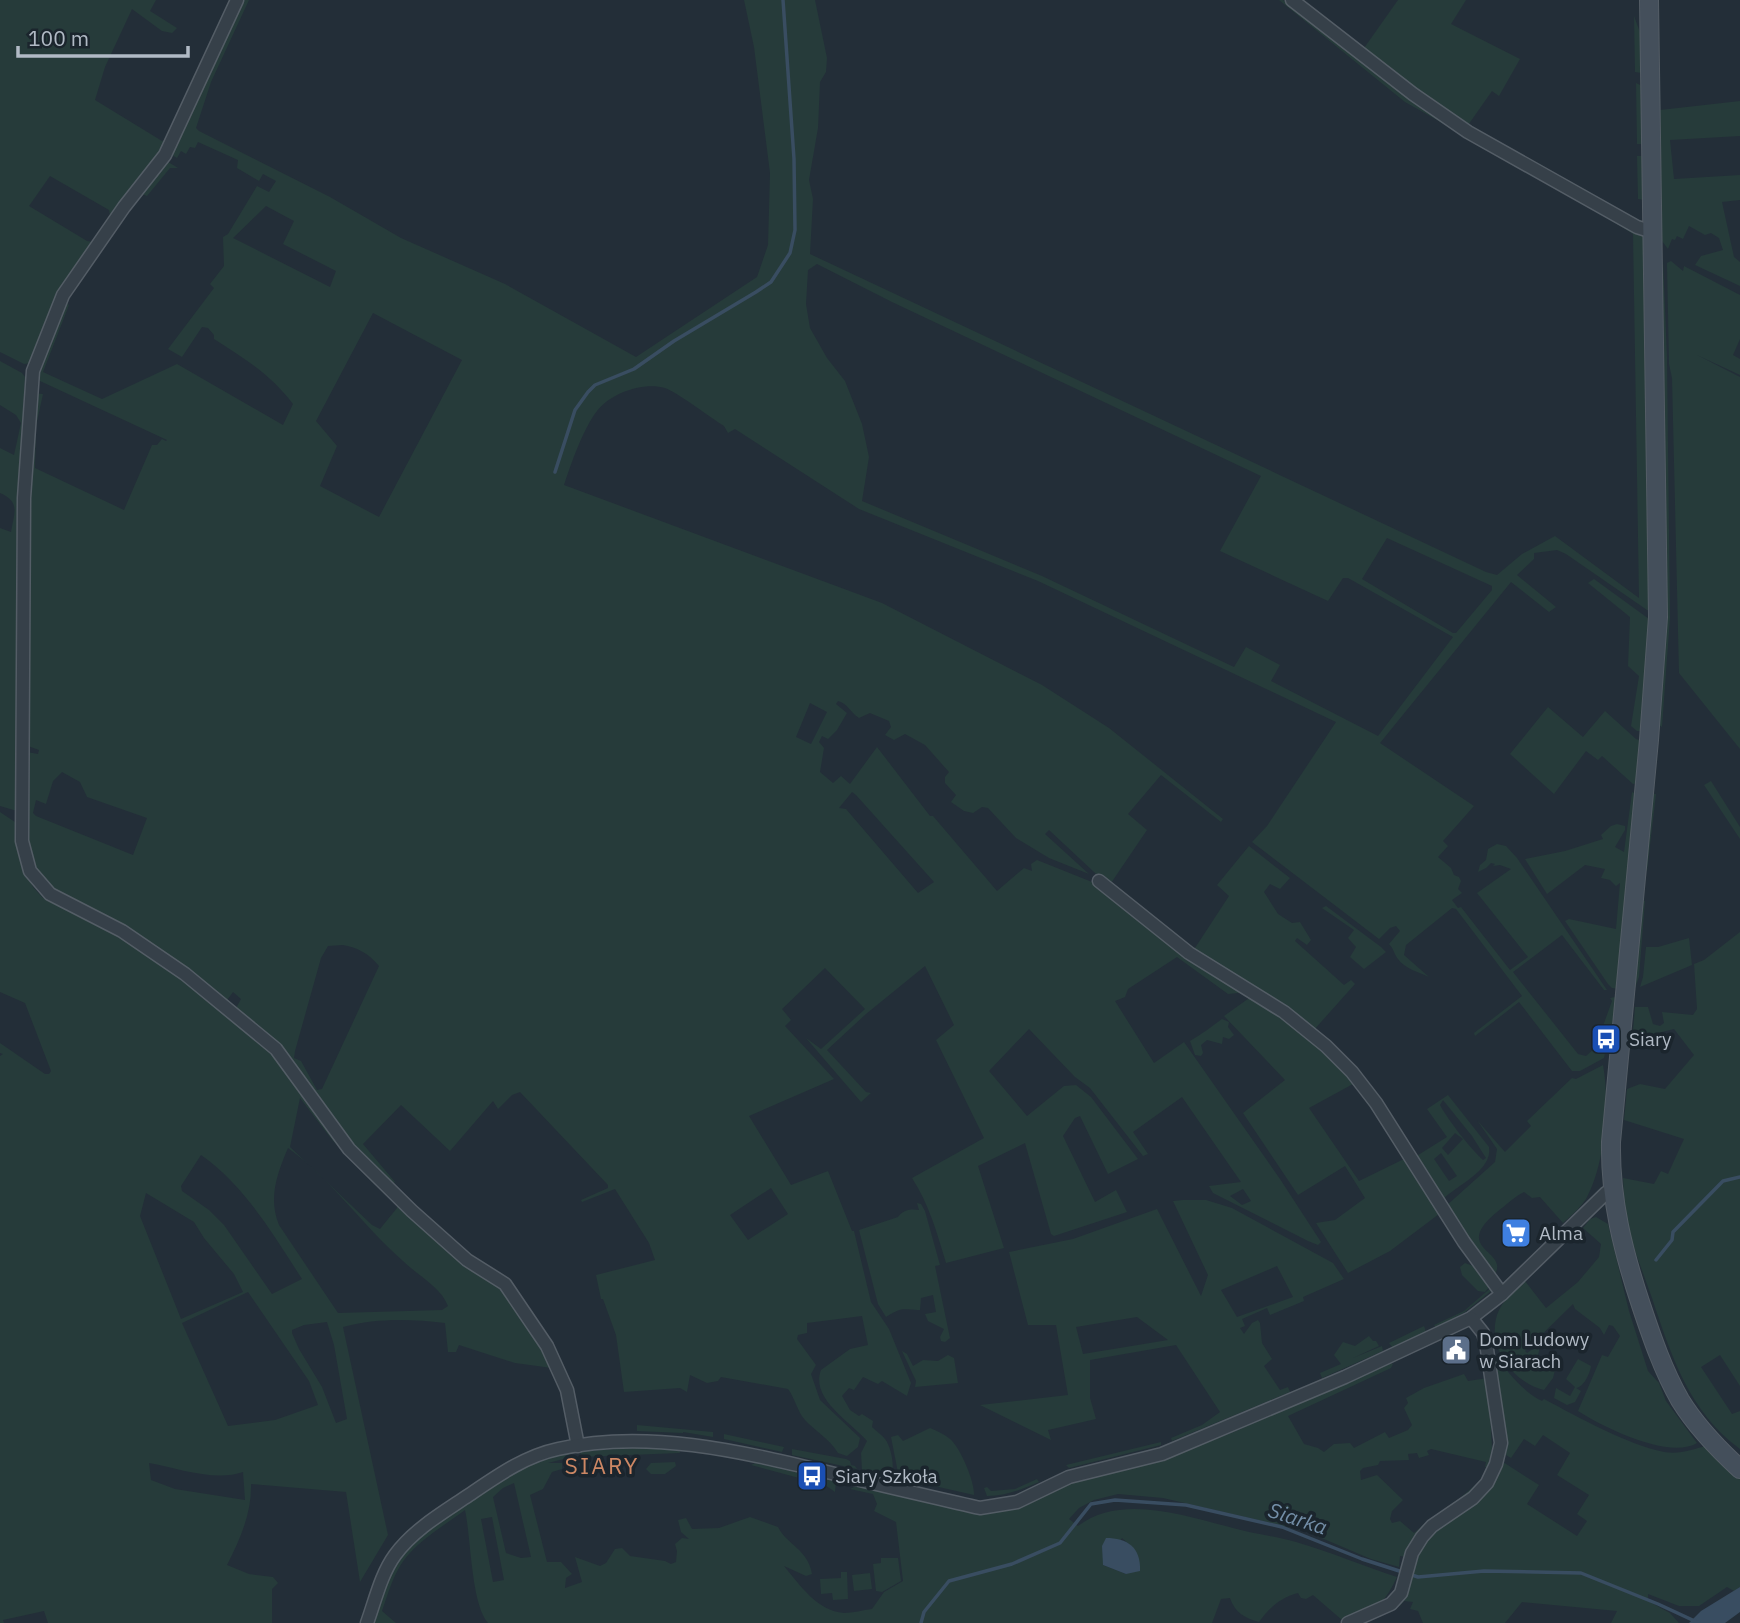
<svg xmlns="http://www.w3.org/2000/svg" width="1740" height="1623" viewBox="0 0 1740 1623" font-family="'IBM Plex Sans',sans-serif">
  <rect width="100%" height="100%" fill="#232e38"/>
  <g fill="#263b3a" fill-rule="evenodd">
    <path d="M0 0H156L150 11 177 28 172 33 162 31 132 9 105 67 95 100 162 141 172 137 102 229H101L110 215 109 210 50 176 29 206 87 241 93 242 33 363 24 364 0 352Z"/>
    <path d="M241 0H249L211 82 196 128 199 131 330 197 401 238 505 284 636 357 757 277 768 245 770 173 754 47 744 0H815L827 58 826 72 820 82 818 128 809 180 813 199 810 254 1486 572 1497 575 1522 554 1555 536 1639 598 1633 234 1565 192 1405 102 1279 0H1283C1345 46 1402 96 1467 136 1524 171 1586 201 1644 234L1652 610H1647L1566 554 1557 550 1534 553V559L1517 575 1556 607 1549 612 1511 582 1380 743 1474 806 1443 841 1448 846 1438 857 1451 868 1454 875 1459 877 1461 881 1458 889 1462 893 1452 900 1458 908 1461 907 1510 970 1528 957 1477 893 1511 869 1500 865 1493 866 1495 864 1491 863 1486 868 1478 872 1480 865 1486 860 1488 849 1497 844 1506 846 1517 858 1607 990H1604L1562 935 1513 972 1578 1054 1586 1056 1595 1048 1612 1001 1610 998 1615 997 1618 1001 1610 1031 1604 1034 1603 1042 1607 1043 1604 1058 1580 1071H1572L1519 1002 1475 1036 1474 1033 1522 996 1456 909 1452 908 1406 945 1404 955 1429 977C1419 972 1405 969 1398 959 1394 954 1394 949 1389 944L1400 931 1396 926 1390 928 1379 939 1252 842 1267 826 1336 722 1038 581 859 509 735 429 728 433 724 426C711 418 677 392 665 388 643 382 611 393 597 411 583 429 571 464 564 485L882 603 1042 685 1109 728 1223 819 1221 822 1161 775 1128 814 1147 830 1109 886 1049 830 1045 834 1089 874 1049 858 1016 838 988 808 982 807 973 813 964 811 951 802 956 795 945 783V777L949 772 925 745 905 734 894 740 885 735 891 727 889 721 870 713 859 718C850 712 848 704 838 701L836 704 847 713 837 730 828 739 822 736 819 742 824 748 820 772 833 783 841 776 850 784 877 747 930 816H933L997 891 1024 868 1032 871 1031 864 1037 860 1092 882 1248 992 1228 994 1177 957 1128 989 1125 997 1115 1001 1154 1063 1184 1042 1280 1179 1321 1242 1318 1245 1308 1241 1213 1193 1209 1186 1241 1182 1182 1097 1133 1132 1148 1154 1143 1156 1090 1088 1075 1077 1029 1029 989 1071 1027 1116 1064 1086 1076 1085 1091 1097 1138 1159 1108 1174 1080 1116 1075 1118 1063 1136 1095 1202 1116 1190 1127 1212 1054 1236 1051 1234 1025 1143 978 1166 1004 1248 946 1263C937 1233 929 1204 912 1178L984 1138 936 1040 954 1025 925 966 866 1014 827 1050 866 1092 871 1093 861 1102 806 1038 821 1049 865 1009 825 968 782 1009 791 1020 785 1026 834 1079 749 1116 791 1185 828 1171 852 1231H854L871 1302 889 1329 911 1383 907 1396 882 1381 878 1384 863 1377 854 1390 849 1388 842 1396 850 1410 859 1416 862 1414 873 1421 872 1427C876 1431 882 1435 885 1439 892 1448 895 1469 891 1477L862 1471 861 1453 867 1441C851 1422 810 1399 821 1370L850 1349 868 1345 862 1316 807 1323V1333L798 1335 797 1339 816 1365 811 1374 820 1400 860 1438 858 1447 847 1456 838 1453C829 1438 816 1432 805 1420 797 1411 795 1398 788 1389L721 1377 718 1381 707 1383 690 1375 687 1392 680 1388 624 1392 616 1335 603 1299H601L596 1275 655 1260 649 1243 615 1189 582 1202 581 1200 608 1188V1185L520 1092 512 1095 498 1109 493 1101 450 1151 401 1105 363 1144 395 1182 391 1186 357 1152 235 1010 241 999 233 992 225 1003 64 897 37 875 26 849 27 752 38 754 39 750 28 746 26 499 33 393 43 394 36 426 35 468 124 510 152 445H157L162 439 166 441 167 440 40 381 38 371 65 302 69 305 43 372 102 399 177 364 283 425 293 404C271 375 244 358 214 339V335L208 328 202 327 182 357 168 349 214 288 210 284 224 266 223 237 228 234 257 186 269 192 276 181 263 174 259 181 237 168 238 160 198 142 195 148 190 147 186 154 181 151 177 158 170 154 182 135 204 79ZM266 206 294 221 283 244 336 271 330 287 233 238ZM817 264 892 302 1261 476 1220 551 1328 601 1343 578H1348L1453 637 1378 736 1271 681 1280 665 1246 647 1234 667 1042 576 862 501 869 457 862 424 845 381 827 358 810 328 806 304 808 270ZM373 313 462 360 379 517 320 486 337 446 316 421ZM1387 538 1492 586V590L1456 633H1453L1362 579ZM810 703 827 712 811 744 796 737ZM62 772 80 782 87 797 147 818 133 855 36 816 33 813 36 800 46 804 53 781ZM852 792 856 795 934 882 918 893 846 809 839 808ZM343 945C359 948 369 954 379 966L322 1089 317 1090 301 1061 294 1058 295 1051 321 958 328 946ZM771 1188 788 1214 748 1240 730 1215ZM1243 1189 1251 1201 1242 1205 1230 1196Z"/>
    <path d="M1398 0H1466L1451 24 1520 59 1499 96 1492 91 1466 128 1362 51Z"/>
    <path d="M1634 16 1642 38V73L1635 72Z"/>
    <path d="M1636 83 1642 86 1644 144H1637Z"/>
    <path d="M1740 101V136L1670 140 1674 179 1740 175V200L1722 202 1734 257 1740 262V286L1695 265 1701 256 1723 250 1719 238 1711 233 1705 235 1689 226 1683 239 1677 236 1675 240 1672 239 1668 249 1662 241 1660 110Z"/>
    <path d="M1637 156H1644V200L1638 199Z"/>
    <path d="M165 160 178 168H170L147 196 142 194 133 206Z"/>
    <path d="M1663 261 1667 357 1670 618 1662 727 1656 723Z"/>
    <path d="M1671 261 1683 271 1684 266 1740 295V339L1733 355 1740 359V375L1697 355 1740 377V749L1679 673 1672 378 1669 364 1667 263Z"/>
    <path d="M0 361 22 373 25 377 23 412 25 421 17 811 0 806V528L11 532C14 513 21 502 0 493V448L14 455 21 423 16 415 0 405Z"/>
    <path d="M1594 579 1649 619 1652 624 1644 731H1637L1631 726 1639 676 1628 666 1630 617 1588 583Z"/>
    <path d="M1548 707 1583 737 1605 711 1636 739 1644 741 1639 783 1633 784 1602 756 1598 760 1586 751 1554 794 1510 754Z"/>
    <path d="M1711 781 1740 827V839L1704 785Z"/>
    <path d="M1632 792 1635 793 1619 989 1612 988 1608 984 1565 921 1569 919 1616 929 1620 883 1616 886 1610 880 1601 878 1605 869 1585 865 1547 894 1525 859 1565 851 1603 839 1601 835 1611 826 1617 824 1625 826V830L1615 847 1624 852Z"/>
    <path d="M1650 793 1656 794 1647 871 1644 870Z"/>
    <path d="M0 812 15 822 25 868 33 887 42 897 52 903 63 904 118 932 182 977 275 1051 347 1150 509 1297 545 1351 552 1368 515 1363 459 1345 456 1352H448L445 1323C410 1319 377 1318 343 1327L388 1535 360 1582 346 1492 251 1484C252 1512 240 1540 227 1565L249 1574 273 1577 278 1583 272 1589V1623H48L44 1611 3 1620 4 1623H0V1056L3 1054 0 1053V1043L45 1074H49L51 1071 25 1003 0 992ZM300 1098 333 1141 397 1203V1208L380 1229 372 1225 290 1147ZM288 1148C331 1179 363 1226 403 1261 417 1275 441 1287 448 1306L442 1310 338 1313 279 1225C268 1198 277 1174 288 1148ZM201 1155C245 1186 273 1234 302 1279L272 1294 224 1225 209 1210 182 1191 181 1186ZM146 1193 194 1222 204 1238 234 1274 243 1292 181 1319 140 1216ZM248 1292 309 1381 318 1405 275 1420 228 1426 182 1323ZM327 1322 334 1345 347 1419 336 1423 322 1387 299 1349 292 1333V1330L304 1325ZM149 1463C177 1468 215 1482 243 1472L245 1500 175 1489 151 1480Z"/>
    <path d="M1249 846 1290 878 1280 889 1270 884 1264 892 1278 914 1292 923 1300 922 1311 940 1307 945 1297 938 1295 941 1344 985 1351 980 1355 984 1313 1031 1193 951 1229 896 1217 885Z"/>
    <path d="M1639 901H1645L1639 977 1633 993Z"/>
    <path d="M1326 906 1381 947 1386 952 1364 969 1350 957 1356 947 1348 938 1354 930 1322 908Z"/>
    <path d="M1740 932V1386L1720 1355 1701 1367 1732 1414 1740 1411V1449C1689 1412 1671 1355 1652 1298 1643 1272 1631 1244 1626 1216 1623 1204 1624 1191 1623 1178L1654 1184 1661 1171 1668 1174 1684 1139 1624 1120 1627 1089 1640 1084 1665 1089 1694 1055 1674 1029 1650 1035 1633 1030 1635 1007H1648L1653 1024 1660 1026 1664 1023 1662 1012 1693 1015 1697 1009 1694 964 1704 960Z"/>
    <path d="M1689 938 1692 965 1640 987 1643 977 1646 947H1658Z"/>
    <path d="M1252 996 1293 1022 1356 1081 1468 1254 1439 1214 1390 1251 1348 1273 1316 1223 1335 1220 1365 1198 1345 1166 1298 1195 1243 1113 1285 1080 1224 1016ZM1353 1084 1384 1126 1404 1159 1359 1181 1309 1108Z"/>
    <path d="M1222 1019 1229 1022 1228 1027 1234 1035 1229 1039 1223 1037 1222 1044 1207 1040 1201 1045 1203 1053 1201 1056 1195 1055 1190 1041C1202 1034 1211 1027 1222 1019Z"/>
    <path d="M1603 1065C1610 1102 1605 1166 1586 1199 1580 1208 1571 1216 1563 1223L1540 1197 1532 1198 1524 1192C1514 1197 1506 1205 1497 1212 1451 1250 1509 1250 1495 1274L1446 1206 1495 1162 1497 1149 1477 1120 1505 1152 1531 1126 1527 1121 1572 1078 1576 1079Z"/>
    <path d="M1448 1095 1489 1147C1493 1171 1456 1185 1441 1201L1415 1157 1447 1137 1427 1109ZM1443 1100 1472 1136 1486 1158 1483 1160C1470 1148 1448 1120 1440 1105ZM1455 1133 1463 1139 1448 1155 1442 1148ZM1441 1153 1457 1176 1449 1181 1434 1159Z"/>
    <path d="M1183 1200H1206L1232 1208 1333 1263 1344 1279 1303 1297 1304 1301 1270 1315 1267 1308 1242 1319 1245 1326 1240 1328 1244 1334 1252 1323 1258 1320 1260 1323 1262 1343 1272 1359 1264 1366 1280 1390 1288 1387 1290 1392 1172 1441 1171 1438 1202 1425 1220 1412 1176 1345 1090 1360V1398L1096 1419 1048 1430 1051 1440 980 1405 1068 1395 1056 1325H1028L1009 1252 1073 1239 1157 1209 1201 1296 1208 1275 1173 1201ZM1277 1266 1293 1297 1237 1317 1221 1290ZM1137 1317 1168 1340 1083 1354 1076 1327Z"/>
    <path d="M917 1203 921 1204 925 1211 940 1265 935 1266 950 1338 945 1342 941 1341 940 1337 944 1329 928 1321 925 1314 936 1312 933 1295 921 1298 920 1310C901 1310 904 1306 886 1317L878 1304 859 1230 898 1217C904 1209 912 1209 919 1210Z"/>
    <path d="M1596 1217 1608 1224 1629 1311 1648 1371 1659 1383 1666 1401 1697 1443C1669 1460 1603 1427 1578 1411L1602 1355 1608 1357 1620 1336 1613 1326 1609 1325 1604 1335 1600 1328 1575 1309 1573 1304 1525 1351 1527 1353 1537 1346 1540 1347 1536 1363 1555 1370 1553 1378 1544 1390C1511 1382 1484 1343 1499 1310 1505 1298 1515 1290 1525 1281L1546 1308 1578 1282 1599 1257 1601 1244 1583 1228 1590 1219Z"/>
    <path d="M1465 1263 1476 1267 1491 1285 1485 1292 1478 1291 1462 1275 1460 1267Z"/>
    <path d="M1493 1286 1496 1287 1465 1312 1436 1328 1434 1325 1464 1311Z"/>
    <path d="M1424 1326 1426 1332 1392 1347 1389 1343Z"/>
    <path d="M1369 1336 1373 1341H1376L1379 1346 1353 1358 1382 1346 1383 1351 1322 1378 1320 1373 1341 1364 1334 1355 1343 1342 1355 1346Z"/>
    <path d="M902 1351 907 1354 913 1366 923 1360 938 1361 948 1355 954 1358 958 1383 915 1387 916 1381Z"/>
    <path d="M1495 1356C1509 1373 1522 1391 1542 1401L1544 1399C1578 1417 1626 1444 1664 1452 1680 1455 1693 1449 1706 1446L1740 1478V1587L1734 1591 1727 1587 1699 1606H1679L1648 1594V1601L1670 1613 1679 1623H1611L1617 1611 1522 1602 1505 1623H1423L1418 1611 1410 1609 1413 1602 1404 1601 1400 1606 1397 1605C1406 1583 1413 1553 1429 1535 1453 1509 1486 1494 1503 1462L1539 1485 1527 1504 1577 1536 1587 1521 1577 1514 1589 1495 1557 1475 1570 1453 1543 1435 1535 1446 1524 1439 1511 1458 1506 1455 1503 1448 1493 1357Z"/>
    <path d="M1578 1359 1591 1366C1590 1373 1584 1387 1576 1388L1581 1391 1575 1402 1567 1405 1554 1398 1556 1388 1570 1396 1575 1387 1566 1379Z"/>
    <path d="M1388 1362 1393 1364 1391 1368 1288 1416 1304 1444 1318 1448 1324 1452 1334 1444 1350 1443 1354 1448 1385 1432 1389 1438 1408 1430 1412 1425 1404 1408 1408 1403 1406 1398 1424 1388 1464 1374 1468 1381 1488 1378 1492 1448 1488 1468 1485 1467 1486 1462 1431 1449 1427 1451 1429 1455 1419 1458 1417 1453 1408 1454 1409 1460 1380 1461 1378 1465 1363 1468 1360 1471 1361 1480 1377 1475 1403 1500 1392 1511 1390 1519 1392 1523 1400 1521 1414 1533C1435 1513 1462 1500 1482 1478H1484L1406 1557 1400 1556 1399 1567 1371 1559 1305 1531 1163 1498 1118 1494 1094 1500 1079 1508 1069 1519 1078 1526C1121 1493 1186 1516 1233 1528 1254 1534 1275 1536 1296 1542 1331 1552 1363 1566 1397 1577 1383 1607 1374 1611 1342 1620L1313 1595 1306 1599 1301 1598 1298 1593C1280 1598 1270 1607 1259 1622 1245 1618 1235 1613 1230 1598L1221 1599 1212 1623H488C471 1604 471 1537 465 1510 445 1525 420 1539 404 1560 393 1575 388 1594 382 1611L396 1623H372L389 1576 414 1539 522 1468 554 1455 569 1451 571 1457 548 1463H562V1469L552 1472 543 1489 530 1495 547 1562H561L572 1574 566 1578 565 1588 582 1582 575 1557 600 1566 606 1563 615 1549 622 1548 630 1556 665 1561 671 1564 676 1562 677 1551 675 1544 682 1538 689 1539 681 1532 678 1520 686 1518 692 1529 719 1528 750 1517 778 1527C787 1545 808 1549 812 1574L806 1576 784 1566C800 1585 817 1611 844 1613 853 1613 863 1610 872 1609L884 1592 903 1581 896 1522 874 1511 877 1504 873 1494 850 1489 860 1484 980 1510 1077 1479 1155 1463 1236 1431ZM514 1483 531 1557 521 1558 506 1553 493 1497 503 1488ZM492 1517 504 1580 493 1582 481 1519ZM1122 1538 1134 1549 1126 1574 1103 1565Z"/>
    <path d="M637 1425 713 1432V1437L683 1432V1433L637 1431Z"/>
    <path d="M930 1428C937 1431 944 1434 950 1439 960 1447 975 1482 974 1495L899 1478 891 1437 898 1435 903 1441Z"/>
    <path d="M724 1434 784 1447 782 1452 724 1439Z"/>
    <path d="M1161 1442V1445L1069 1468 1066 1465Z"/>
    <path d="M639 1448 679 1450 680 1453 580 1457 581 1451Z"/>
    <path d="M792 1449 846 1459 850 1461 851 1465 855 1466 857 1469 792 1455Z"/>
    <path d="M675 1462 676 1466 665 1474H651L646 1469 651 1463Z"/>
    <path d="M755 1463 833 1481 836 1482 835 1492 825 1485 751 1465Z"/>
    <path d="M1037 1479 1039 1482C1022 1489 1006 1496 987 1496L984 1488 987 1487 991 1491 1015 1489Z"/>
    <path d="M881 1558H898L901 1581 882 1592 876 1591 873 1564 881 1563Z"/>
    <path d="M841 1572H847L848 1599 833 1600 832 1593 821 1594 820 1579 841 1578Z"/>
    <path d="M870 1573 872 1589 854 1591 852 1575Z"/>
  </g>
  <g fill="#394d61">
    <path d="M1106 1538C1127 1538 1141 1547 1140 1571L1126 1574 1103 1565 1102 1546Z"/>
    <path d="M1740 1587V1612L1725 1623H1689L1701 1611Z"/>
  </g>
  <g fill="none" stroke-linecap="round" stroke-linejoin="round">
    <g stroke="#394d61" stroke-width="3.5">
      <path d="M555 472 575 410 588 392 595 385 634 369 674 341 756 292 771 282 790 253 795 230 794 159 783 0"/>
      <path d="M1656 1260 1672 1240 1673 1232 1723 1181 1740 1177"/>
      <path d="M921 1623 924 1612 949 1581 1012 1564 1060 1543 1091 1504 1115 1500 1186 1505 1282 1527 1362 1559 1418 1577 1484 1571 1581 1573 1658 1604 1699 1623"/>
    </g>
    <g stroke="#545d66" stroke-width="15">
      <g id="street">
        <path d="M237 0 165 155 124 207 63 295 33 371 24 498 22 841 30 871 50 894 122 931 185 974 276 1049 349 1149 412 1211 467 1260 505 1284 547 1346 567 1390 578 1446"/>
        <path d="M1292 0 1413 94 1468 132 1637 227 1653 232"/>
        <path d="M1099 881 1189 953 1284 1012 1326 1046 1352 1072 1376 1103 1464 1242 1502 1294"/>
        <path d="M367 1623C375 1601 381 1574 395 1555 414 1529 444 1512 469 1495 497 1476 525 1456 558 1449 649 1428 747 1453 835 1474 883 1486 932 1497 980 1508L1017 1502 1069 1477 1162 1454 1345 1377 1471 1318 1502 1294 1606 1193 1612 1192"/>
        <path d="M1348 1623 1391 1604 1401 1593 1412 1553 1422 1537 1432 1526 1473 1498 1487 1483 1496 1464 1501 1443 1486 1343 1483 1333 1471 1318"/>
      </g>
    </g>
    <g stroke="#545d66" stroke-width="20">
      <path id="secondary" d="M1649 0 1658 617 1649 740 1611 1142C1610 1200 1623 1251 1641 1305 1652 1338 1663 1370 1680 1400 1696 1426 1717 1448 1740 1469"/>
    </g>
    <use href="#street" stroke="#364049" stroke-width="12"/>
    <use href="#secondary" stroke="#444f5b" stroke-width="18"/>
  </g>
  <defs>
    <g id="bus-square" transform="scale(1.575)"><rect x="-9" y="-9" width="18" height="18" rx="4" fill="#1a4fb4" stroke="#1b252d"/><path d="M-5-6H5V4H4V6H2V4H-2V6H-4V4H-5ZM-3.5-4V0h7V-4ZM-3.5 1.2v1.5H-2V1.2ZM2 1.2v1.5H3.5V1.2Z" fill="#fff"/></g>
    <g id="supermarket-square" transform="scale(1.575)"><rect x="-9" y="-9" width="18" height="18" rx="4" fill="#3f7fe0" stroke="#1b252d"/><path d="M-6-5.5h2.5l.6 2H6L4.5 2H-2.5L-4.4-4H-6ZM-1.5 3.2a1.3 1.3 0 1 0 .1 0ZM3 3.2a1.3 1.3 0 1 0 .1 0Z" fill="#fff"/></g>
    <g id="civic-square" transform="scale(1.575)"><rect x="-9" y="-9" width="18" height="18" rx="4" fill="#5c6f8a" stroke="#1b252d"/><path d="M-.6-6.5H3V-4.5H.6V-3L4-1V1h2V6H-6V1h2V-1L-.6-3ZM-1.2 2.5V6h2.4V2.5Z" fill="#fff"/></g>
  </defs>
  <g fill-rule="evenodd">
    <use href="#bus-square" x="1606" y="1039"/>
    <use href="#supermarket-square" x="1516" y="1233"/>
    <use href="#civic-square" x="1456" y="1350"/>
    <use href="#bus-square" x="812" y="1476"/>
  </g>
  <g text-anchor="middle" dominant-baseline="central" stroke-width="7" stroke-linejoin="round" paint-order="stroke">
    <g font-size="19" fill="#b1bac5" stroke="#1b252d" text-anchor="start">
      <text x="1629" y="1039">Siary</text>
      <text x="1539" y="1233">Alma</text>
      <text x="1479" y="1339">Dom Ludowy<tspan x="1479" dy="22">w Siarach</tspan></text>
      <text x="835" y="1476">Siary Szkoła</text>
    </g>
    <g font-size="21" font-style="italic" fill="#738ea7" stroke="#1b252d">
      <text transform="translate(1298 1518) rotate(18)">Siarka</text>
    </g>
    <g font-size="23" letter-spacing="2" fill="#cd8764" stroke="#1b252d">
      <text x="602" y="1465">SIARY</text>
    </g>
  </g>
  <path d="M18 46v10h170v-10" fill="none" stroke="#b1bac5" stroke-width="3.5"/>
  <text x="28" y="46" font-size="21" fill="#b1bac5" stroke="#1b252d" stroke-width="5" paint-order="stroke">100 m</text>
</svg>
